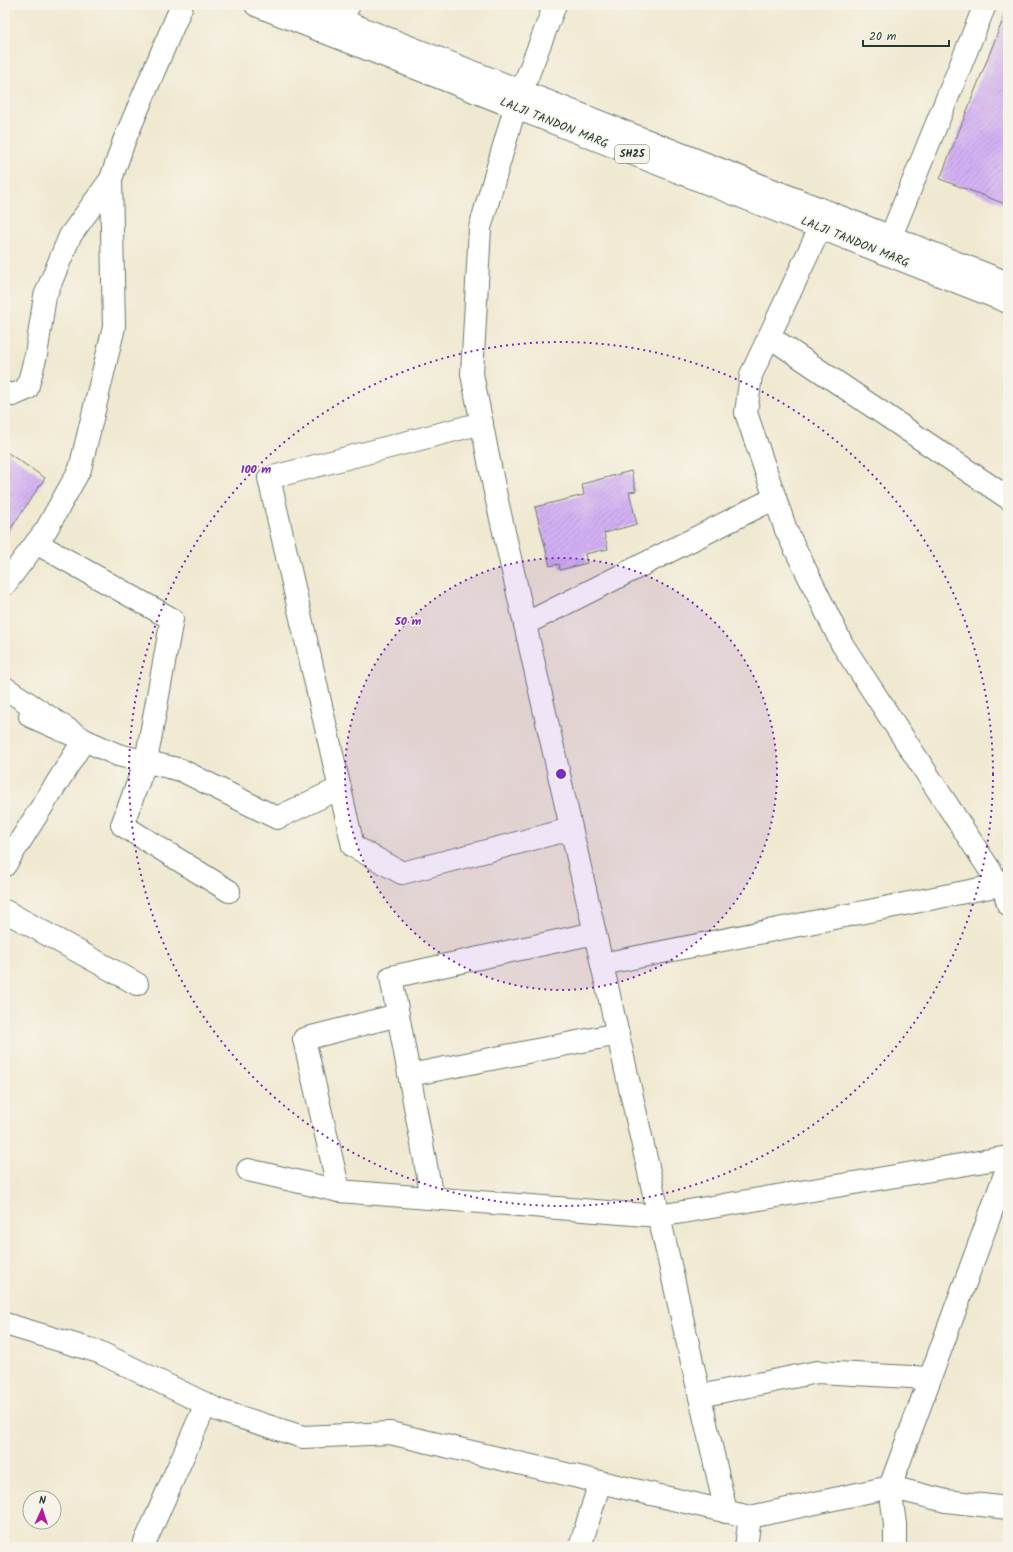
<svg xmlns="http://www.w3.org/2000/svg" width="1013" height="1552" viewBox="0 0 1013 1552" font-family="Kalam,sans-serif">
  <defs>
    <pattern id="building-hatch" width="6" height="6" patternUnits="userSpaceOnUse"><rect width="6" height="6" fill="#d3b0f4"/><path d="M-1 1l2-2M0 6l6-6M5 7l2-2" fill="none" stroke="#ab90c6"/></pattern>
  </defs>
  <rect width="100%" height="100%" fill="#f7f3e8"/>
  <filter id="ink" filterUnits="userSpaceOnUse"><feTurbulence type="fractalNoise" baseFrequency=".025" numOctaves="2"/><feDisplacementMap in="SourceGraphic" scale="8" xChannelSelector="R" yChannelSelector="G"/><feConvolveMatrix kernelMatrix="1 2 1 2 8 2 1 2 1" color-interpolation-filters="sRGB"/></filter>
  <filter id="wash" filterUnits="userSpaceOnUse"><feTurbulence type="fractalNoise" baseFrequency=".012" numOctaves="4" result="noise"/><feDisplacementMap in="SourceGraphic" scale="16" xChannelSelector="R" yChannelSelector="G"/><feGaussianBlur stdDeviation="0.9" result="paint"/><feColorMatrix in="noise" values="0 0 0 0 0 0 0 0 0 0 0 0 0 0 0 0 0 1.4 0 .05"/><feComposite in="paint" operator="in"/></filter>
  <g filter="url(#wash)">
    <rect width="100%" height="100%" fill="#f0e9d2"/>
    <g id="blocks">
      <g fill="url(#building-hatch)">
        <path d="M1008 7V205L940 179Z"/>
        <path d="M5 451 45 478 5 537Z"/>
        <path d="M631 471 636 491 629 492 637 524 604 533 608 549 585 554 587 563 560 570 559 564 550 566 535 507 584 495 582 484Z"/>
      </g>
    </g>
  </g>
  <g filter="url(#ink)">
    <use href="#blocks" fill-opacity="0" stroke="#68796b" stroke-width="1"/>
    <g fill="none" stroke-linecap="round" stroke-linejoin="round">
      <g stroke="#68796b" stroke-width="24">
        <g id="minor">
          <path d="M555 5 515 108 480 228 472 374 495 492 726 1512"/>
          <path d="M333 35 349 5"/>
          <path d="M829 212 820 228 751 375 746 413 786 530 842 644 1005 893 1008 904"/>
          <path d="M891 236 985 5"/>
          <path d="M770 337 1008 498"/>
          <path d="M5 393 13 395 27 389 36 355 45 296 70 236 111 179"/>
          <path d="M482 423 269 478 353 846 402 873 571 829"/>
          <path d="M36 543 172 619 146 761 122 825 229 891"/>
          <path d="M5 584 46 530 80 469 114 327 111 179 124 141 182 5"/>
          <path d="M525 624 775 498"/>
          <path d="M5 688 84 740 5 865"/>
          <path d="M30 716 118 755 181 770 277 818 340 788"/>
          <path d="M5 911 137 984"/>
          <path d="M602 964 1000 885"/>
          <path d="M410 1075 618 1034"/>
          <path d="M248 1170 339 1191 659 1216 1008 1157"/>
          <path d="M339 1191 304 1039 398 1015"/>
          <path d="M432 1198 391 977 595 933"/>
          <path d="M5 1324 99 1352 220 1411 303 1437 390 1433 750 1517 890 1487 1008 1166"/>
          <path d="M700 1396 817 1372 930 1378"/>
          <path d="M143 1547 206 1404"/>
          <path d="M580 1547 600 1482"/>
          <path d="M746 1547 750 1517"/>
          <path d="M895 1547V1524L890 1487 946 1501 1008 1508"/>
        </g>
      </g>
      <g stroke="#68796b" stroke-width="24">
        <g id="major">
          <path d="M256 5 1008 302"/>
          <path d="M303 5 1008 283"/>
        </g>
      </g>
      <use href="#minor" stroke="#fff" stroke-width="22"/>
      <use href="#major" stroke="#fff" stroke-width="22"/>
    </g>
  </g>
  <circle cx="561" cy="774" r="216" fill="#7b2cbf" fill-opacity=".12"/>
  <g fill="none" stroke="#7b2cbf" stroke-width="2" stroke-dasharray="2 4">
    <circle cx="561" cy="774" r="216"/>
    <circle cx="561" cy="774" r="432"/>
  </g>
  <g text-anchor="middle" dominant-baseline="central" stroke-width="3" stroke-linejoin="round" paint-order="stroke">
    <rect fill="#f7f3e8" stroke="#60746a" stroke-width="1" x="615" y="145" width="34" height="18" rx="3"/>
    <g font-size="11" font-weight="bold" fill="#1f3d34">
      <text x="632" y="154">SH25</text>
    </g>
    <g font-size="12" fill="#1f3d34" stroke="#f7f3e8">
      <text transform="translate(554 123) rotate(22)">LALJI TANDON MARG</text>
      <text transform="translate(855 242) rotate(22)">LALJI TANDON MARG</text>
    </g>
  </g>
  <circle cx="561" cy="774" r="6" fill="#7b2cbf" stroke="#f7f3e8" stroke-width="2"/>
  <g font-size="12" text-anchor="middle" font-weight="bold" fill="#7b2cbf" stroke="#f7f3e8" stroke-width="3" stroke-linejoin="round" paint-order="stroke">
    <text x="256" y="473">100 m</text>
    <text x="408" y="625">50 m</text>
  </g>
  <rect width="1013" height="1552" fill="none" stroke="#f7f3e8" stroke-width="20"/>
  <g transform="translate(42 1510) rotate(3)"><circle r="19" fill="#f7f3e8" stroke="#a1aaa0"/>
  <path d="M0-3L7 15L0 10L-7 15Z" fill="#b5179e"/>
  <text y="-6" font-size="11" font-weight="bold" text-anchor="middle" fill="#1f3d34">N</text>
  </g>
  <path d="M863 40v6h86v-6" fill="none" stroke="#1f3d34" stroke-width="2"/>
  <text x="869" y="40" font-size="12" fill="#1f3d34" stroke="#f7f3e8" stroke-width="3" paint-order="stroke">20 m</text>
</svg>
